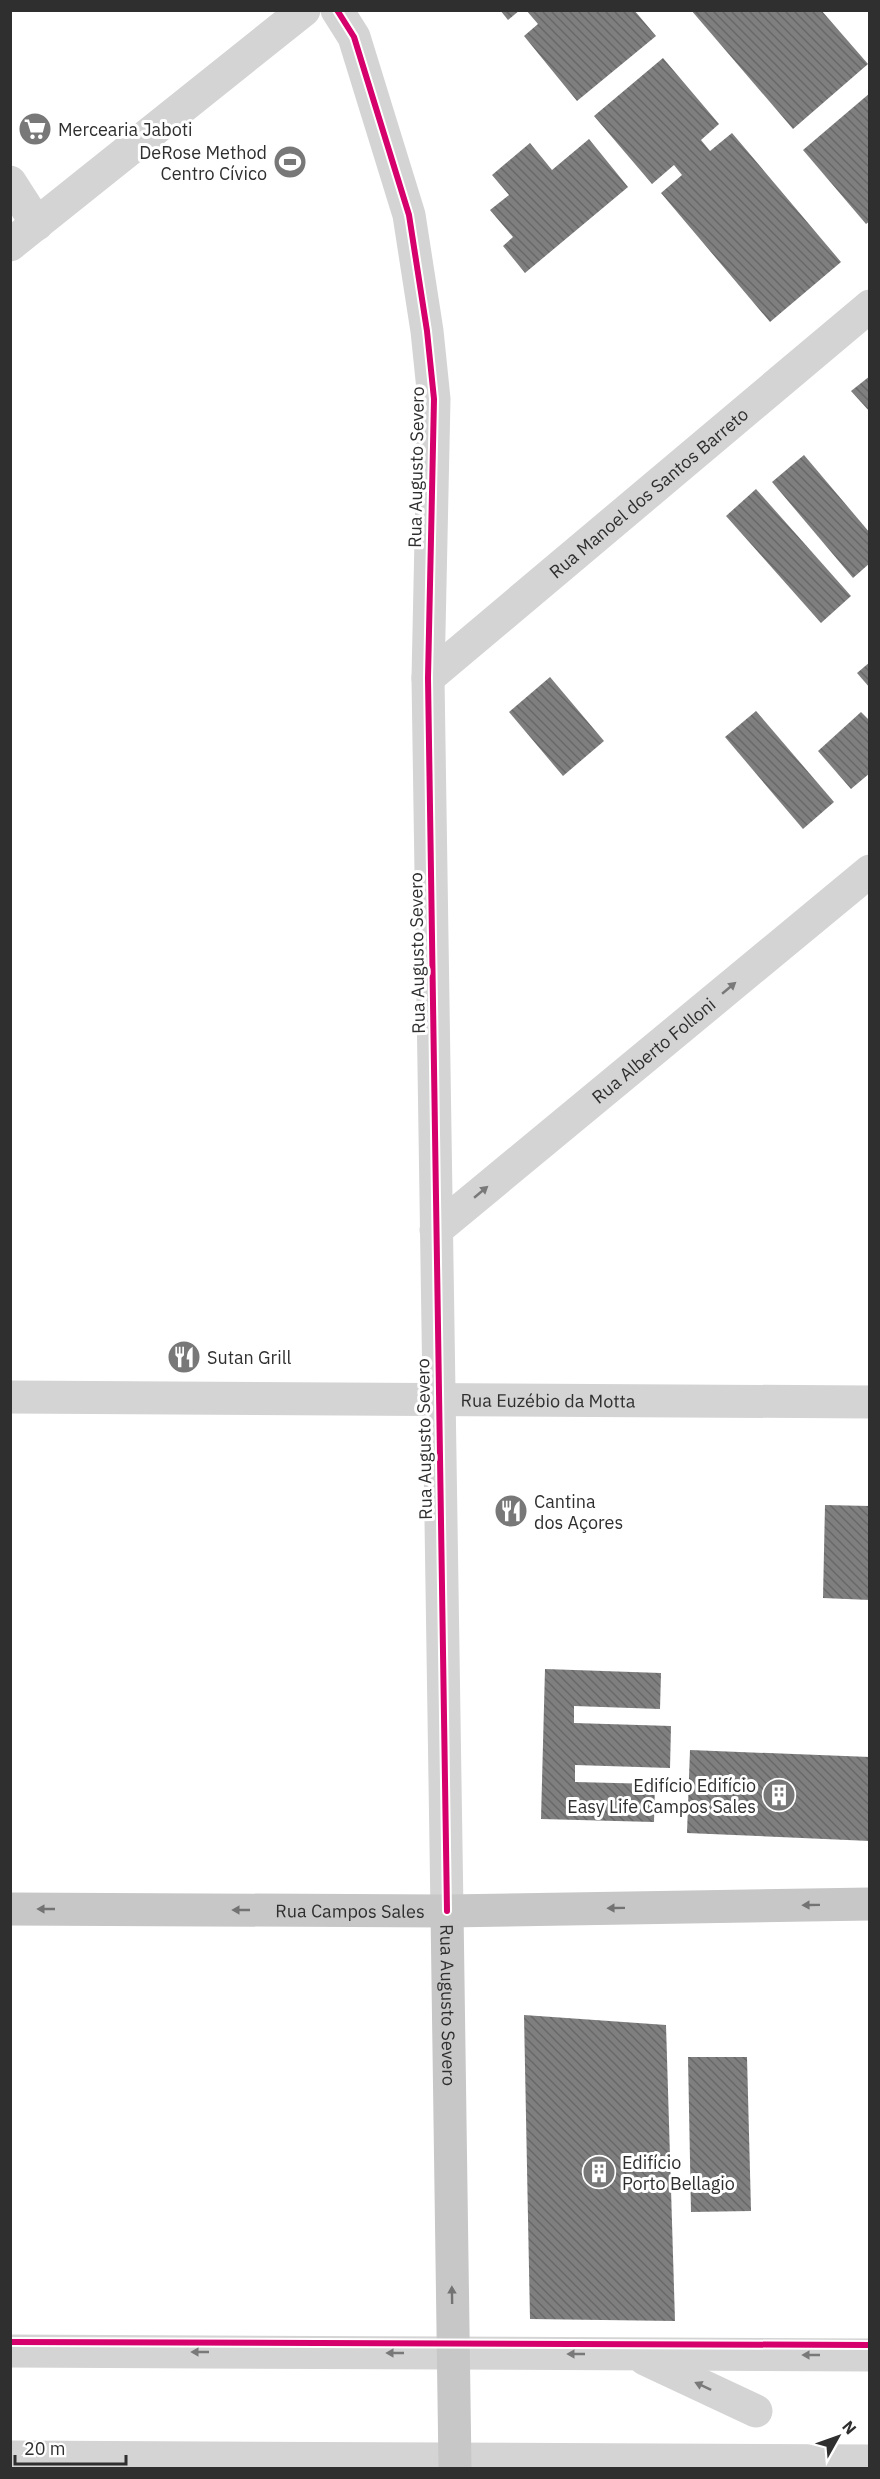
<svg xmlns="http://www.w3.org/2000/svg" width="880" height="2479" viewBox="0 0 880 2479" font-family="'IBM Plex Sans',sans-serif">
  <defs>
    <pattern id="building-back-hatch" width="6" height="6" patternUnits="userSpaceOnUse" patternTransform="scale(1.5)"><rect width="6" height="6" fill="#7f7f7f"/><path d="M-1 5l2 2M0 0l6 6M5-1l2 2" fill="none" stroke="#686868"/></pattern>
  </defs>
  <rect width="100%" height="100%" fill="#fff"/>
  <g fill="url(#building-back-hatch)">
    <path d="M500 10H520L508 20Z"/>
    <path d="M526 10H634L656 36 577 101 524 36 538 24Z"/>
    <path d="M691 10H821L868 64 793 129Z"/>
    <path d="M663 58 719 124 701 140 710 151 732 133 841 262 770 322 661 193 682 175 674 165 652 184 594 116Z"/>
    <path d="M870 93V221L866 224 803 150Z"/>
    <path d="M589 139 628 187 525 273 503 246 513 237 490 210 509 195 492 175 530 143 552 170Z"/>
    <path d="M870 376V412L851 391Z"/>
    <path d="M804 455 870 533V563L853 578 772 482Z"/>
    <path d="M756 489 851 596 821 623 726 516Z"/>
    <path d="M870 662V688L857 673Z"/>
    <path d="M550 677 604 741 563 776 509 712Z"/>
    <path d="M756 711 834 802 803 829 725 737Z"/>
    <path d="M861 712 870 721V773L851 789 818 751Z"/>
    <path d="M825 1505 870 1506V1600L823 1598Z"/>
    <path d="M545 1669 661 1673 660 1709 574 1706V1723L671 1726 670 1768 575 1765V1782L655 1784 654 1822 541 1819Z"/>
    <path d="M690 1750 870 1757V1841L687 1833Z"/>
    <path d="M524 2015 666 2025 675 2321 530 2319Z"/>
    <path d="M688 2057H747L751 2211 691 2212Z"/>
  </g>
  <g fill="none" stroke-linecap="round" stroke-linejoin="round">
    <g stroke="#d4d4d4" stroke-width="33">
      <path d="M337 10 354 37 409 215 427 331 434 399 428 678 447 1911"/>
      <path d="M10 182 37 224"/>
      <path d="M10 245 304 10"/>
      <path id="s1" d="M428 678 870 306"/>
      <path id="s2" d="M436 1230 870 871"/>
      <path id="s3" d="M10 1397 870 1402"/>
      <path d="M10 2351 870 2355"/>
      <path d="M645 2359 756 2411"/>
      <path d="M10 2457 870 2461"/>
    </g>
    <g stroke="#c7c7c7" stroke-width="33">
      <path id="s4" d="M10 1909 447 1911 870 1904"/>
      <path id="s5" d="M447 1911 455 2468"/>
    </g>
    <g stroke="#fff" stroke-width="10">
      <g id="cycleway">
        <path d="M337 10 354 37 409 215 427 331 434 399 428 678 447 1911"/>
        <path d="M10 2342 870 2345"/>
      </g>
    </g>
    <use href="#cycleway" stroke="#d6006c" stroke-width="6"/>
  </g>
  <defs><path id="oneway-solid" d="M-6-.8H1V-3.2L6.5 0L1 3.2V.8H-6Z" transform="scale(1.5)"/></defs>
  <g fill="#797979">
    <use href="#oneway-solid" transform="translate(729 988) rotate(-40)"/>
    <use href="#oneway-solid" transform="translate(481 1192) rotate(-40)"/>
    <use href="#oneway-solid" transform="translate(200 2352) rotate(-180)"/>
    <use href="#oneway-solid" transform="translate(395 2353) rotate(-180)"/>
    <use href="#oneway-solid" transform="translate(576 2354) rotate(-180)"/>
    <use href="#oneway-solid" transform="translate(811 2355) rotate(-180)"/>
    <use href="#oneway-solid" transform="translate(703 2386) rotate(-155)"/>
  </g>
  <g fill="#737373">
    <use href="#oneway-solid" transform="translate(811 1905) rotate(179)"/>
    <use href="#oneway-solid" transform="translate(616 1908) rotate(179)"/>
    <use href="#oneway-solid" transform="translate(46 1909) rotate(-180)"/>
    <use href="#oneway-solid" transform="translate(241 1910) rotate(-180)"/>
    <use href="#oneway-solid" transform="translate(452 2295) rotate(-91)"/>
  </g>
  <defs>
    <g id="supermarket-disc" transform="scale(1.725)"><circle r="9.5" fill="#787878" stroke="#fff"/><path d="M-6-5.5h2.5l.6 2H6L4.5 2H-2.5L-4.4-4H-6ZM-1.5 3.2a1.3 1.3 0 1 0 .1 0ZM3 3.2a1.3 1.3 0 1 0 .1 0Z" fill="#fff"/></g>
    <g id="stadium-disc" transform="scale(1.725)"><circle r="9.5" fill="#787878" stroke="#fff"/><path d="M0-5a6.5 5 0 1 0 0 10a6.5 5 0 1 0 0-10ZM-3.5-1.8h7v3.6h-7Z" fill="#fff"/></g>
    <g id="restaurant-disc" transform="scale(1.725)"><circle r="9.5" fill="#787878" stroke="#fff"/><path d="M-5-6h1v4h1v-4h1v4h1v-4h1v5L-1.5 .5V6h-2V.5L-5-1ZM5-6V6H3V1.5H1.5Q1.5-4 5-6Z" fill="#fff"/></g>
    <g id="building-disc" transform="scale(1.725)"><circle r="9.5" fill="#787878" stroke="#fff"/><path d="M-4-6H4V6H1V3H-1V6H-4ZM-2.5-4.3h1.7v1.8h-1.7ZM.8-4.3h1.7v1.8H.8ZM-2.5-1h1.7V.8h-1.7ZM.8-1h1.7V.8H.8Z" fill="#fff"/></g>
  </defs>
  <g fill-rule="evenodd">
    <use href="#supermarket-disc" x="35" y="129"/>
    <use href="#stadium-disc" x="290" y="162"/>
    <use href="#restaurant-disc" x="184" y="1357"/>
    <use href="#restaurant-disc" x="511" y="1511"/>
    <use href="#building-disc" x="779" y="1795"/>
    <use href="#building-disc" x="599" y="2172"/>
  </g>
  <g text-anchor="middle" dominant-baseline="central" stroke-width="6" stroke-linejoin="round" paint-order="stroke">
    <g font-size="18" fill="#2f2f2f" stroke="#fff" text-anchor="start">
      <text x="58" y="129">Mercearia Jaboti</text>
      <text x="267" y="152" text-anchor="end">DeRose Method<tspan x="267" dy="21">Centro Cívico</tspan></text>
      <text x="207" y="1357">Sutan Grill</text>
      <text x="534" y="1501">Cantina<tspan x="534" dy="21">dos Açores</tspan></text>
      <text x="756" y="1785" text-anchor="end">Edifício Edifício<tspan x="756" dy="21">Easy Life Campos Sales</tspan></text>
      <text x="622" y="2162">Edifício<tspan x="622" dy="21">Porto Bellagio</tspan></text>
    </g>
    <g font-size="18" fill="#2f2f2f" stroke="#fff">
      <text transform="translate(416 467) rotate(-89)">Rua Augusto Severo</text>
      <text stroke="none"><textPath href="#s1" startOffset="288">Rua Manoel dos Santos Barreto</textPath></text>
      <text transform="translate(417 953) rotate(-91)">Rua Augusto Severo</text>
      <text stroke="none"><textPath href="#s2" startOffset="282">Rua Alberto Folloni</textPath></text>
      <text stroke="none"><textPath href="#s3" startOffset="538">Rua Euzébio da Motta</textPath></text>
      <text transform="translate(424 1439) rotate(-91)">Rua Augusto Severo</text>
      <text stroke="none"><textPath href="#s4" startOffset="340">Rua Campos Sales</textPath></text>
      <text stroke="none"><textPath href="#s5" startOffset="94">Rua Augusto Severo</textPath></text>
    </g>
  </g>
  <rect width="880" height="2479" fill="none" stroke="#2f2f2f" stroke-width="24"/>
  <g transform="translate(838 2437) rotate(50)" stroke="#ffffff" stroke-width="4.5" paint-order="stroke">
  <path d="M0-4.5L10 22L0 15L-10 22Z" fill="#2f2f2f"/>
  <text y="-9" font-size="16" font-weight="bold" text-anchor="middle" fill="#2f2f2f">N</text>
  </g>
  <path d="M15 2455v9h111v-9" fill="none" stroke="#2f2f2f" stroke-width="3"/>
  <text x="24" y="2455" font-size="18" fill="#2f2f2f" stroke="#ffffff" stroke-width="4.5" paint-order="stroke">20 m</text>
</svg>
